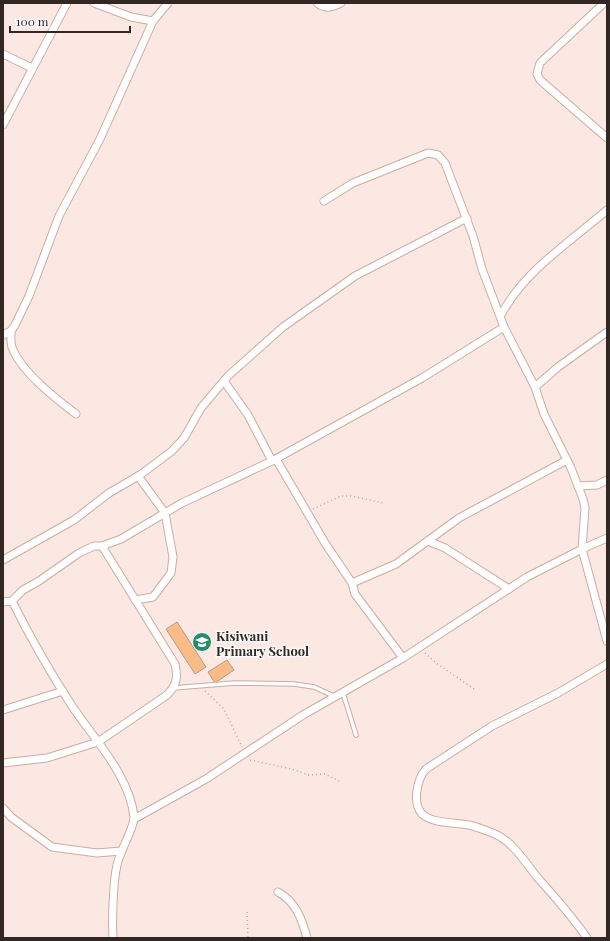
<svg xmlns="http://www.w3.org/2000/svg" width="610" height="941" viewBox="0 0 610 941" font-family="'Playfair Display',serif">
  <rect width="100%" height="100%" fill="#fce8e3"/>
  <g fill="#f9bc87" stroke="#b39c8a">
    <path d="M177 622 206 667 195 674 166 629Z"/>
    <path d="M227 660 234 670 215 683 208 672Z"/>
  </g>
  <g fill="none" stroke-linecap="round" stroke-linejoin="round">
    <g stroke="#cbaca4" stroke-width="5.5">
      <g id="service">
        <path d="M173 688 235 683 294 684 314 687 336 697"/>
        <path d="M343 693 356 735"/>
      </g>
    </g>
    <g stroke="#cbaca4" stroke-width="9">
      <g id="minor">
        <path d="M94 3 131 17 153 21"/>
        <path d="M317 3C326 10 332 7 341 3"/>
        <path d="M604 3 540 63 537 74 540 80 607 138"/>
        <path d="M3 54 32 68"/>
        <path d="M3 125 67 3"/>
        <path d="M501 315C524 271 570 242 607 210"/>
        <path d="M11 331C11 337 10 344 13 350 24 374 55 398 76 414"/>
        <path d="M3 335 11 331 15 325 29 296 59 216 100 139 153 21 168 3"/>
        <path d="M224 381 248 415 272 461"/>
        <path d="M535 387 558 367 607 332"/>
        <path d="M276 459 325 543 352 583 355 594 403 658"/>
        <path d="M578 486 597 485 607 480"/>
        <path d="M607 538 582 549 607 641"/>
        <path d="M428 541 445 548 509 589"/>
        <path d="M3 560 74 520 109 493 140 475 172 451 184 438 201 408 228 376 283 327 355 276 467 218"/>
        <path d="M352 583 396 564 459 518 567 460"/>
        <path d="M135 600 153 597 171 573 173 557 165 513 138 476"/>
        <path d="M12 601C30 637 50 672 72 706 94 739 130 776 134 817 135 826 119 853 117 865 113 882 112 920 113 938"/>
        <path d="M3 602 12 601 23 590 39 581 79 553 94 546H102L121 539 182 503 272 461 422 378 504 327"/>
        <path d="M3 710 63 691"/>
        <path d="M3 763 47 758 98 742 167 695C177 685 178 677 175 664L102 546"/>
        <path d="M3 808 11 817 52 847 97 853 121 851"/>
        <path d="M134 819 206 779 303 715 403 658 527 577 582 549 585 508 583 499 571 468 544 414 535 387 504 327 482 269 473 236 445 163 438 155 428 153 353 183 324 201"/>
        <path d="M278 892C296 902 302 919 307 938"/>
        <path d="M587 938C572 916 555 897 537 877 526 863 512 841 495 834 487 831 478 827 469 825 455 822 433 824 422 814 412 803 417 779 426 769L492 726 558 693 607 664"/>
      </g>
    </g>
    <g stroke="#baa9a4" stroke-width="1.5" stroke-dasharray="1 3" stroke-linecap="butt">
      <path d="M313 509 341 496H351L384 503"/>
      <path d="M425 653 436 663 474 689"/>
      <path d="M205 691 224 709 242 747"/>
      <path d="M250 760 292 769 309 775 325 774 339 781"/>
      <path d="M247 912 248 938"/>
    </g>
    <use href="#service" stroke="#fff" stroke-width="3.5"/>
    <use href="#minor" stroke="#fff" stroke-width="7"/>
  </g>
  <defs>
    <g id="school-disc" transform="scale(1)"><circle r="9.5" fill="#248e6c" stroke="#fafafa"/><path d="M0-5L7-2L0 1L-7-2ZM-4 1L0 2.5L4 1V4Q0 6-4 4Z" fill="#fff"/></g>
  </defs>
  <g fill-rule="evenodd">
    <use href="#school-disc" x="202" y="642"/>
  </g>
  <g text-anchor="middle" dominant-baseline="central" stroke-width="3" stroke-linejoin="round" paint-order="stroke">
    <g font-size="13" font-weight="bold" fill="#332724" stroke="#fafafa" text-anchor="start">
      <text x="216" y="635">Kisiwani<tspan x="216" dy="15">Primary School</tspan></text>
    </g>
  </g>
  <rect width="610" height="941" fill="none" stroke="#332724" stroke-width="8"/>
  <path d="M10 26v6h120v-6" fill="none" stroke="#332724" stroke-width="2"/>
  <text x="16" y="26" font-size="12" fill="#332724" stroke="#fafafa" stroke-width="3" paint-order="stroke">100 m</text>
</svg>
